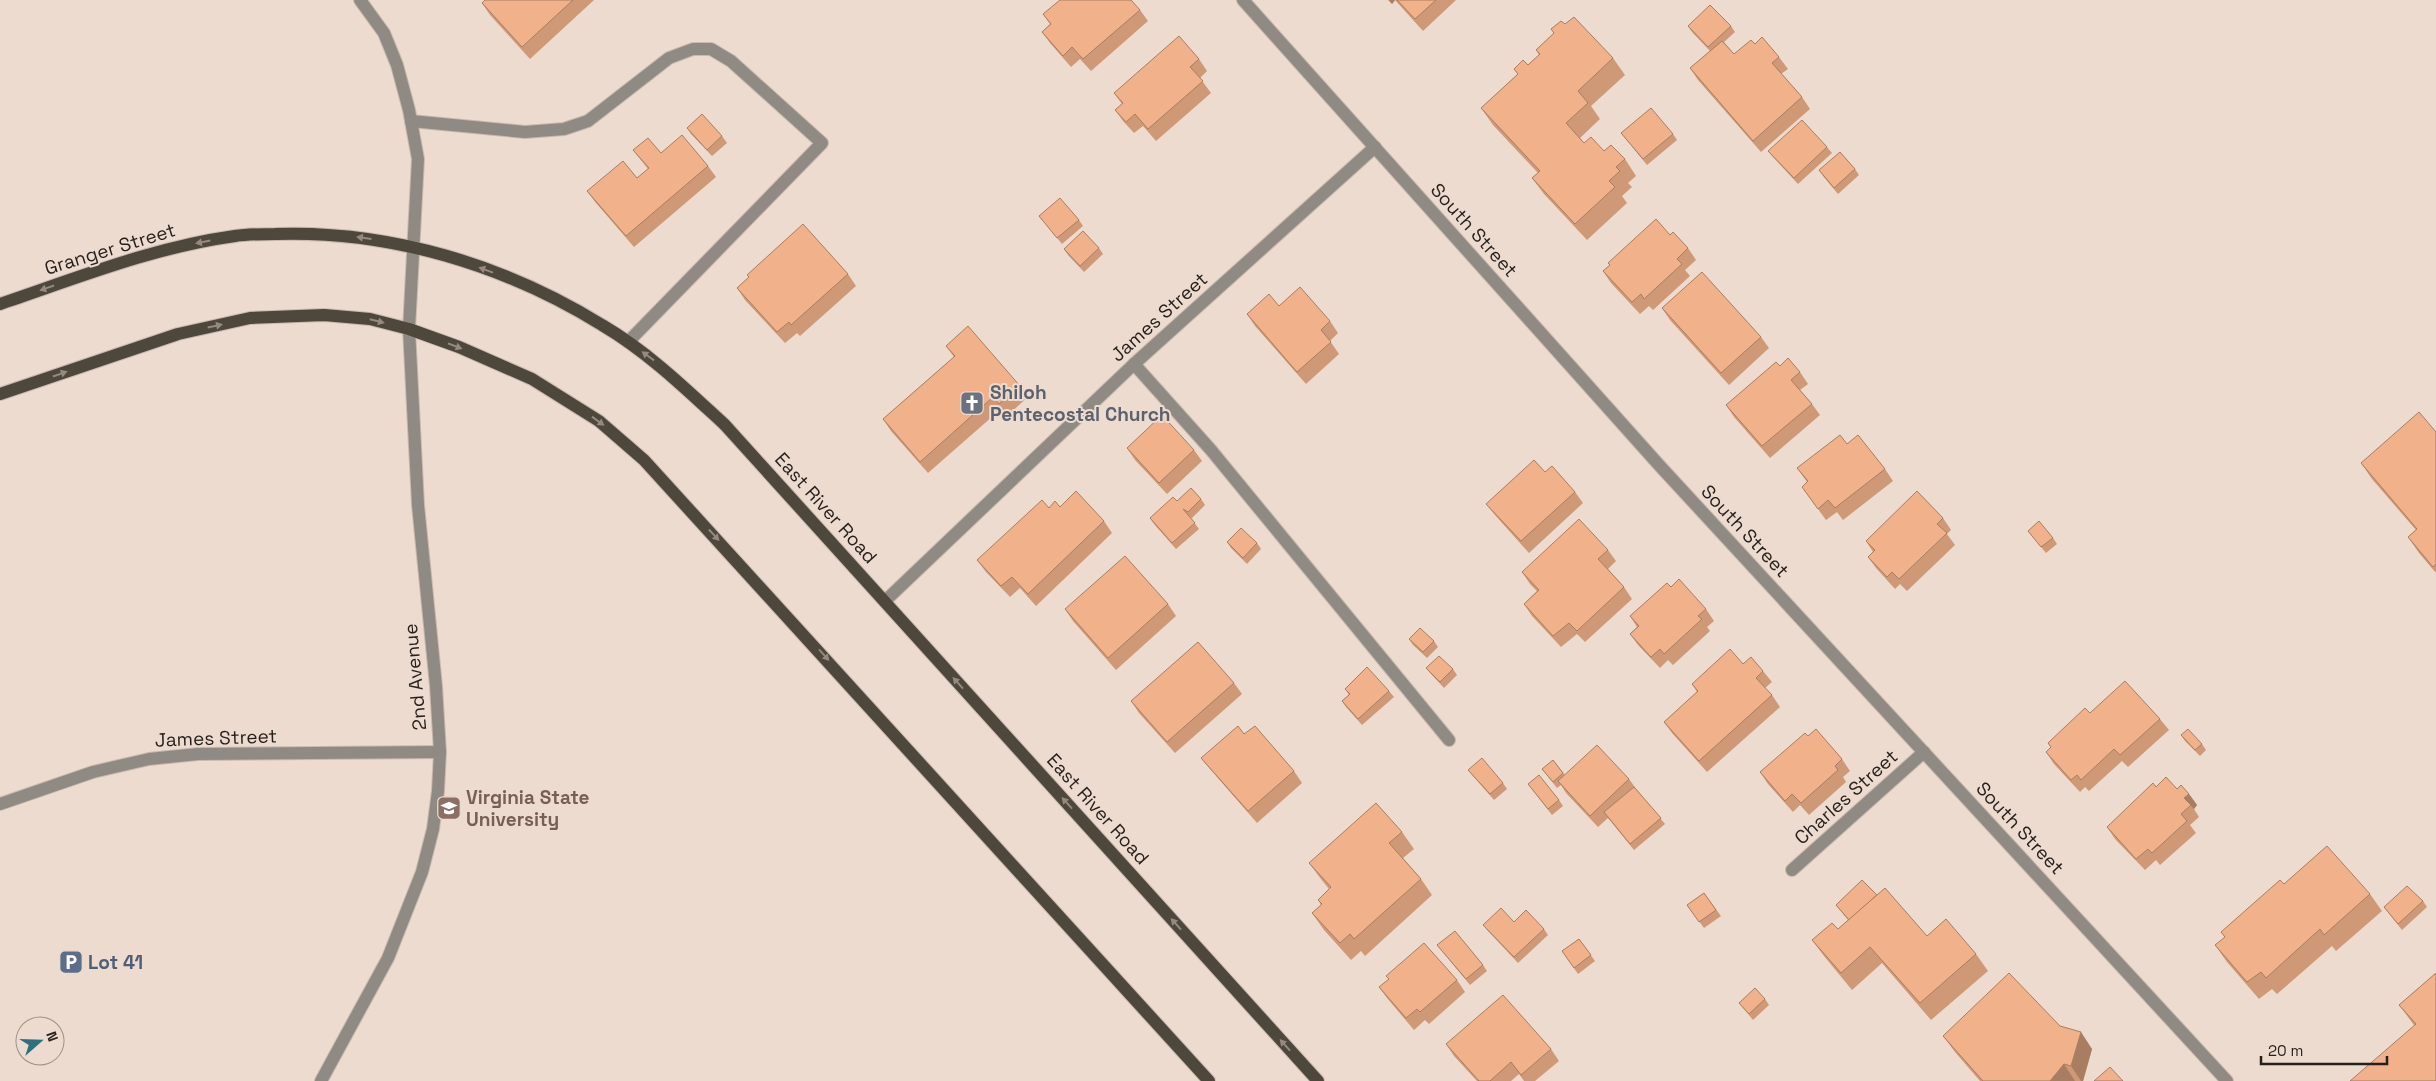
<svg xmlns="http://www.w3.org/2000/svg" width="2436" height="1081" viewBox="0 0 2436 1081" font-family="'Space Grotesk',sans-serif">
  <rect width="100%" height="100%" fill="#eddbcf"/>
  <g fill="none" stroke-linecap="round" stroke-linejoin="round">
    <g stroke="#c9b9af" stroke-width="14">
      <g id="minor">
        <path d="M1243 0 1659 465 2227 1081"/>
        <path d="M411 121 525 132 564 129 588 121 669 58 693 49H711L731 61 822 143 628 342"/>
        <path d="M1134 364 1211 450 1449 740"/>
        <path d="M885 601 1134 364 1375 147"/>
        <path d="M0 804 93 772 149 759 198 754 440 752"/>
        <path d="M1792 870 1924 752"/>
        <path d="M321 1081 388 958 422 872 433 829 438 791 440 752 436 686 418 505 409 329 418 159 409 110 397 65 384 33 360 0"/>
      </g>
    </g>
    <g stroke="#c9b9af" stroke-width="14">
      <g id="major">
        <path d="M0 304C77 278 154 247 235 236 248 234 262 234 275 234 390 230 505 265 602 325 648 352 686 389 725 425L1318 1081"/>
        <path d="M0 394 178 334 250 318 324 315 370 319 409 329 459 347 532 379 599 421 644 460 1209 1081"/>
      </g>
    </g>
    <use href="#minor" stroke="#8f8b84" stroke-width="12"/>
    <use href="#major" stroke="#4e473b" stroke-width="12"/>
  </g>
  <g fill="#cf9978">
    <path d="M485 0H594L530 59 490 15 482 3Z"/>
    <path d="M1388 0H1456L1423 31 1395 0 1392 4Z"/>
    <path d="M1140 10 1148 21 1091 71 1080 59 1071 67 1050 43 1042 32 1050 24 1043 14Z"/>
    <path d="M1565 24 1613 58 1625 75 1591 106 1600 119 1580 138 1584 143 1625 159 1636 176 1628 183 1632 187 1622 196 1627 203 1587 240 1544 194 1532 178 1538 173 1493 125 1481 108 1518 74 1514 69 1528 65 1539 55 1536 50Z"/>
    <path d="M1688 26H1731L1735 32 1724 42 1734 54 1755 44 1779 57 1788 69 1781 74 1802 97 1810 109 1761 152 1698 80 1690 68 1710 51 1692 32Z"/>
    <path d="M1199 59 1207 71 1200 78 1211 93 1156 141 1143 126 1134 133 1123 121 1115 110 1122 104 1114 93Z"/>
    <path d="M687 128 722 136 727 143 712 156 691 134Z"/>
    <path d="M1621 133 1673 134 1677 140 1647 165Z"/>
    <path d="M1827 147 1832 153 1798 184 1773 157 1768 151Z"/>
    <path d="M633 150 661 153 708 166 716 177 634 247 596 203 587 191 637 178 648 169Z"/>
    <path d="M1855 169 1859 175 1838 194 1823 176 1819 170Z"/>
    <path d="M1039 216 1079 220 1083 226 1062 244Z"/>
    <path d="M1670 235 1688 248 1696 260 1685 270 1690 276 1653 310 1649 306 1640 314 1611 283 1603 271 1610 265 1608 263Z"/>
    <path d="M1099 248 1103 254 1084 272 1068 255 1064 249Z"/>
    <path d="M848 274 856 286 800 336 797 333 785 343 745 300 737 288 749 277 747 275Z"/>
    <path d="M1279 306 1330 321 1338 333 1330 341 1339 354 1306 384 1255 326 1247 314Z"/>
    <path d="M1662 308 1761 337 1769 348 1729 385 1670 320Z"/>
    <path d="M946 346 1020 386 1028 397 1007 416 1001 409 928 473 891 431 883 419 954 357Z"/>
    <path d="M1780 366 1800 372 1808 384 1800 390 1812 404 1820 415 1770 458 1734 417 1726 405Z"/>
    <path d="M2436 432V573L2419 553 2408 537 2416 530 2372 479 2361 463Z"/>
    <path d="M1847 444 1885 469 1893 481 1843 520 1837 512 1826 520 1802 487 1807 482 1797 468Z"/>
    <path d="M1127 448 1194 450 1202 461 1167 494 1135 460Z"/>
    <path d="M1545 472 1575 492 1583 503 1529 553 1495 515 1486 504Z"/>
    <path d="M1201 499 1205 505 1192 518 1190 517 1199 529 1176 549 1154 524 1150 518 1177 501Z"/>
    <path d="M1060 507 1104 521 1112 533 1036 606 1020 588 1010 597 986 572 977 560 1049 508Z"/>
    <path d="M1943 518 1951 530 1947 534 1955 545 1907 591 1900 584 1895 589 1876 568 1868 557 1873 552 1866 541Z"/>
    <path d="M2028 531 2053 538 2057 544 2046 553Z"/>
    <path d="M1227 542 1257 543 1261 549 1247 564 1231 548Z"/>
    <path d="M1608 550 1616 561 1608 569 1624 587 1632 599 1585 642 1577 634 1561 647 1532 616 1524 604 1537 591 1530 584 1522 572Z"/>
    <path d="M1671 587 1706 609 1714 621 1707 627 1710 631 1673 665 1668 660 1660 668 1638 645 1630 634 1637 627 1630 616Z"/>
    <path d="M1168 604 1176 616 1116 670 1073 621 1065 609Z"/>
    <path d="M1409 639 1434 641 1438 647 1427 658 1413 645Z"/>
    <path d="M1743 664 1763 671 1772 682 1765 688 1772 695 1780 707 1707 772 1672 733 1664 722 1697 692 1692 684Z"/>
    <path d="M1426 668 1453 669 1457 675 1444 688 1431 674Z"/>
    <path d="M1234 683 1242 694 1175 753 1139 713 1131 701Z"/>
    <path d="M1345 689 1389 691 1394 697 1362 725 1346 707 1342 701 1349 695Z"/>
    <path d="M2090 713 2160 719 2169 730 2128 767 2122 761 2089 791 2085 787 2080 792 2054 764 2046 752 2051 747 2048 743Z"/>
    <path d="M1244 734 1294 771 1302 783 1257 823 1210 769 1201 758Z"/>
    <path d="M2181 735 2202 744 2206 750 2200 756 2185 741Z"/>
    <path d="M1808 736 1842 759 1850 771 1843 777 1846 782 1809 815 1800 805 1793 812 1768 784 1760 772Z"/>
    <path d="M1553 760 1565 775 1629 779 1637 790 1665 824 1634 850 1608 818 1598 827 1566 793 1561 785 1557 788 1542 769Z"/>
    <path d="M1468 770 1503 783 1507 789 1494 800 1473 776Z"/>
    <path d="M1528 784 1559 800 1563 806 1552 815Z"/>
    <path d="M2177 789 2189 794 2197 805 2194 809 2199 817 2190 825 2196 833 2160 865 2156 860 2145 870 2115 839 2107 827Z"/>
    <path d="M1402 832 1414 849 1403 858 1421 879 1432 895 1365 956 1361 951 1351 960 1324 930 1312 913 1321 905 1318 900 1329 889 1321 879 1309 863Z"/>
    <path d="M2284 884 2370 894 2382 911 2336 951 2332 946 2277 994 2272 989 2259 999 2227 962 2215 945 2225 937 2221 932Z"/>
    <path d="M1704 893 1721 916 1704 928 1687 905Z"/>
    <path d="M1877 895 1927 936 1976 954 1988 971 1931 1020 1882 963 1852 990 1824 956 1812 940 1838 929 1848 920 1836 905Z"/>
    <path d="M2423 901 2427 907 2402 930 2384 907Z"/>
    <path d="M1514 922 1544 929 1548 935 1518 963 1488 931 1483 925Z"/>
    <path d="M1579 939 1595 961 1578 974 1562 951Z"/>
    <path d="M1437 945 1483 965 1487 971 1470 985Z"/>
    <path d="M2436 973V1081L2414 1025 2399 1005Z"/>
    <path d="M1386 976 1457 980 1465 992 1429 1024 1425 1020 1414 1030 1387 998 1379 987 1389 979Z"/>
    <path d="M1765 999 1769 1005 1753 1020 1739 1003Z"/>
    <path d="M2060 1026 2092 1049 2083 1081H1980L1955 1052 1943 1036Z"/>
    <path d="M1446 1044 1551 1049 1559 1061 1535 1081H1524L1519 1074 1511 1081H1477L1454 1056Z"/>
  </g>
  <g fill="#a97d61">
    <path d="M1389 0H1395L1392 4Z"/>
    <path d="M2189 794 2197 805 2194 809 2184 798Z"/>
    <path d="M2081 1032 2092 1049 2083 1081H2081L2071 1066Z"/>
    <path d="M2064 1064 2075 1081H2050Z"/>
  </g>
  <g fill="#f1b28b" stroke="#a97d61">
    <path d="M485 0H573L522 47 482 3Z"/>
    <path d="M1060 0H1131L1140 10 1083 59 1072 47 1063 56 1042 32 1051 24 1043 14Z"/>
    <path d="M1397 0H1436L1415 19Z"/>
    <path d="M1710 5 1731 26 1708 47 1688 26Z"/>
    <path d="M1574 17 1613 58 1578 91 1588 103 1566 123 1584 143 1591 137 1604 151 1611 145 1625 159 1616 167 1620 171 1609 181 1615 187 1575 224 1532 178 1540 171 1481 108 1518 74 1514 69 1523 60 1528 65 1540 54 1536 50 1554 33 1551 29 1561 21 1565 24Z"/>
    <path d="M1179 36 1199 59 1190 67 1203 81 1148 129 1135 114 1126 122 1115 110 1123 103 1114 93Z"/>
    <path d="M1762 37 1779 57 1772 63 1802 97 1753 141 1690 68 1722 41 1734 54 1751 40 1755 44Z"/>
    <path d="M1651 108 1673 134 1643 159 1621 133Z"/>
    <path d="M702 114 722 136 707 150 687 128Z"/>
    <path d="M1802 120 1827 147 1794 178 1768 151Z"/>
    <path d="M682 135 708 166 626 236 587 191 623 161 637 178 649 168 633 150 648 138 661 153Z"/>
    <path d="M1840 152 1855 169 1834 188 1819 170Z"/>
    <path d="M1060 198 1079 220 1057 238 1039 216Z"/>
    <path d="M1656 219 1670 235 1673 232 1688 248 1677 259 1682 264 1644 299 1641 294 1632 302 1603 271 1610 265 1608 263Z"/>
    <path d="M803 224 848 274 791 325 789 322 777 332 737 288 749 277 747 275Z"/>
    <path d="M1083 231 1099 248 1080 266 1064 249Z"/>
    <path d="M1702 272 1761 337 1721 373 1662 308Z"/>
    <path d="M1300 287 1330 321 1321 330 1331 342 1297 372 1247 314 1269 294 1279 306Z"/>
    <path d="M968 326 1020 386 999 404 993 397 920 462 883 419 955 356 946 346Z"/>
    <path d="M1788 358 1800 372 1791 380 1812 404 1762 446 1726 405 1776 362 1780 366Z"/>
    <path d="M2419 412 2436 432V564L2433 567 2408 537 2417 529 2361 463Z"/>
    <path d="M1162 415 1194 450 1159 483 1127 448Z"/>
    <path d="M1840 435 1847 444 1858 435 1885 469 1835 508 1828 500 1818 509 1802 487 1808 481 1797 468Z"/>
    <path d="M1534 460 1545 472 1552 466 1575 492 1521 541 1486 504Z"/>
    <path d="M1191 488 1201 499 1188 512 1183 509 1195 523 1172 543 1150 518 1173 497 1177 501Z"/>
    <path d="M1076 491 1104 521 1028 594 1012 577 1001 586 977 560 1042 500 1049 508 1055 501 1060 507Z"/>
    <path d="M1917 491 1943 518 1937 524 1947 533 1899 579 1892 572 1887 577 1868 557 1875 550 1866 541Z"/>
    <path d="M1579 519 1608 550 1598 559 1624 587 1577 631 1569 623 1553 636 1524 604 1539 590 1522 572Z"/>
    <path d="M2039 521 2053 538 2041 547 2028 531Z"/>
    <path d="M1241 528 1257 543 1243 558 1227 542Z"/>
    <path d="M1125 556 1168 604 1108 658 1065 609Z"/>
    <path d="M1679 579 1706 609 1698 616 1702 619 1664 654 1660 649 1651 657 1630 634 1639 626 1630 616 1667 583 1671 587Z"/>
    <path d="M1420 628 1434 641 1423 652 1409 639Z"/>
    <path d="M1198 642 1234 683 1167 742 1131 701Z"/>
    <path d="M1730 649 1743 664 1751 657 1763 671 1756 678 1772 695 1699 761 1664 722 1698 691 1692 684Z"/>
    <path d="M1439 656 1453 669 1440 682 1426 668Z"/>
    <path d="M1367 667 1389 691 1358 719 1342 701 1350 694 1345 689Z"/>
    <path d="M2125 681 2160 719 2120 755 2114 749 2081 780 2077 775 2071 780 2046 752 2051 747 2048 743 2085 708 2090 713Z"/>
    <path d="M1238 726 1244 734 1255 726 1294 771 1248 811 1201 758Z"/>
    <path d="M1816 729 1842 759 1835 766 1838 770 1801 803 1792 794 1785 801 1760 772 1805 733 1808 736Z"/>
    <path d="M2188 729 2202 744 2195 750 2181 735Z"/>
    <path d="M1597 745 1629 779 1590 816 1558 781Z"/>
    <path d="M1482 758 1503 783 1490 794 1468 770Z"/>
    <path d="M1553 760 1563 773 1553 782 1542 769Z"/>
    <path d="M1539 775 1559 800 1548 809 1528 784Z"/>
    <path d="M2166 777 2177 789 2181 785 2189 794 2184 798 2191 805 2181 814 2187 821 2152 853 2148 849 2136 859 2107 827 2153 783 2156 787Z"/>
    <path d="M1634 787 1661 818 1630 844 1604 812Z"/>
    <path d="M1376 803 1402 832 1389 843 1421 879 1354 939 1350 934 1340 943 1312 913 1322 904 1318 900 1331 887 1309 863Z"/>
    <path d="M2327 846 2370 894 2324 935 2320 929 2266 978 2261 972 2247 982 2215 945 2225 937 2221 932 2280 880 2284 884Z"/>
    <path d="M1862 880 1877 895 1849 920 1836 905Z"/>
    <path d="M2407 886 2423 901 2398 924 2384 907Z"/>
    <path d="M1885 888 1927 936 1946 919 1976 954 1920 1003 1870 947 1841 973 1812 940 1832 923 1838 929Z"/>
    <path d="M1704 893 1716 910 1699 922 1687 905Z"/>
    <path d="M1501 908 1514 922 1526 910 1544 929 1514 957 1483 925Z"/>
    <path d="M1455 931 1483 965 1466 979 1437 945Z"/>
    <path d="M1579 939 1591 955 1574 968 1562 951Z"/>
    <path d="M1424 943 1457 980 1420 1012 1417 1009 1406 1018 1379 987 1389 979 1386 976Z"/>
    <path d="M2009 973 2060 1026 2081 1032 2071 1066 2064 1064 2050 1081H1983L1943 1036Z"/>
    <path d="M2436 973V1081H2350L2416 1024 2399 1005Z"/>
    <path d="M1755 988 1765 999 1749 1014 1739 1003Z"/>
    <path d="M1503 995 1551 1049 1521 1075 1511 1062 1490 1081H1479L1446 1044Z"/>
    <path d="M2110 1067 2123 1081H2094Z"/>
  </g>
  <defs><path id="oneway-solid" d="M-6-.8H1V-3.2L6.5 0L1 3.2V.8H-6Z" transform="scale(1.25)"/></defs>
  <g fill="#968a7e">
    <use href="#oneway-solid" transform="translate(364 238) rotate(-172)"/>
    <use href="#oneway-solid" transform="translate(203 242) rotate(169)"/>
    <use href="#oneway-solid" transform="translate(486 270) rotate(-160)"/>
    <use href="#oneway-solid" transform="translate(47 288) rotate(161)"/>
    <use href="#oneway-solid" transform="translate(377 321) rotate(14)"/>
    <use href="#oneway-solid" transform="translate(215 326) rotate(-12)"/>
    <use href="#oneway-solid" transform="translate(455 346) rotate(21)"/>
    <use href="#oneway-solid" transform="translate(648 356) rotate(-144)"/>
    <use href="#oneway-solid" transform="translate(60 374) rotate(-19)"/>
    <use href="#oneway-solid" transform="translate(598 421) rotate(36)"/>
    <use href="#oneway-solid" transform="translate(714 535) rotate(47)"/>
    <use href="#oneway-solid" transform="translate(824 655) rotate(48)"/>
    <use href="#oneway-solid" transform="translate(958 683) rotate(-132)"/>
    <use href="#oneway-solid" transform="translate(1067 803) rotate(-132)"/>
    <use href="#oneway-solid" transform="translate(1176 924) rotate(-132)"/>
    <use href="#oneway-solid" transform="translate(1285 1045) rotate(-132)"/>
  </g>
  <defs>
    <g id="church-square" transform="scale(1.25)"><rect x="-9" y="-9" width="18" height="18" rx="4" fill="#6b7280" stroke="#eddbcf"/><path d="M-1.2-6h2.4v3.5h3.3v2.4h-3.3V6h-2.4V-.1h-3.3v-2.4h3.3Z" fill="#fff"/></g>
    <g id="university-square" transform="scale(1.25)"><rect x="-9" y="-9" width="18" height="18" rx="4" fill="#8d6e63" stroke="#eddbcf"/><path d="M0-5L7-2L0 1L-7-2ZM-4 1L0 2.5L4 1V4Q0 6-4 4Z" fill="#fff"/></g>
    <g id="parking-square" transform="scale(1.25)"><rect x="-9" y="-9" width="18" height="18" rx="4" fill="#5c6f8a" stroke="#eddbcf"/><path d="M-3.5-5.5H1a3.5 3.5 0 0 1 0 7H-1V5.5H-3.5ZM-1-3.4V-.6H.8a1.4 1.4 0 0 0 0-2.8Z" fill="#fff"/></g>
  </defs>
  <g fill-rule="evenodd">
    <use href="#church-square" x="972" y="403"/>
    <use href="#university-square" x="449" y="808"/>
    <use href="#parking-square" x="71" y="962"/>
  </g>
  <g text-anchor="middle" dominant-baseline="central" stroke-width="4" stroke-linejoin="round" paint-order="stroke">
    <g font-size="19" fill="#261f1b" stroke="#eddbcf">
      <text transform="translate(1474 230) rotate(48)">South Street</text>
      <text transform="translate(110 249) rotate(-17)">Granger Street</text>
      <text transform="translate(1159 317) rotate(-42)">James Street</text>
      <text transform="translate(826 508) rotate(48)">East River Road</text>
      <text transform="translate(1745 531) rotate(47)">South Street</text>
      <text transform="translate(415 677) rotate(-95)">2nd Avenue</text>
      <text transform="translate(216 738) rotate(-2)">James Street</text>
      <text transform="translate(1846 797) rotate(-42)">Charles Street</text>
      <text transform="translate(1098 809) rotate(48)">East River Road</text>
      <text transform="translate(2020 828) rotate(47)">South Street</text>
    </g>
    <g font-size="19" font-weight="bold" fill="#5b616d" stroke="#eddbcf" text-anchor="start">
      <text x="990" y="392">Shiloh<tspan x="990" dy="22">Pentecostal Church</tspan></text>
    </g>
    <g font-size="19" font-weight="bold" fill="#785e54" stroke="#eddbcf" text-anchor="start">
      <text x="466" y="797">Virginia State<tspan x="466" dy="22">University</tspan></text>
    </g>
    <g font-size="19" font-weight="bold" fill="#4e5e75" stroke="#eddbcf" text-anchor="start">
      <text x="88" y="962">Lot 41</text>
    </g>
  </g>
  <g transform="translate(40 1041) rotate(70)"><circle r="24" fill="#eddbcf" stroke="#9d9087"/>
  <path d="M0-4L9 19L0 12L-9 19Z" fill="#2b727e"/>
  <text y="-8" font-size="14" font-weight="bold" text-anchor="middle" fill="#261f1b">N</text>
  </g>
  <path d="M2261 1056v8h126v-8" fill="none" stroke="#261f1b" stroke-width="2.5"/>
  <text x="2268" y="1056" font-size="15" fill="#261f1b" stroke="#eddbcf" stroke-width="4" paint-order="stroke">20 m</text>
</svg>
